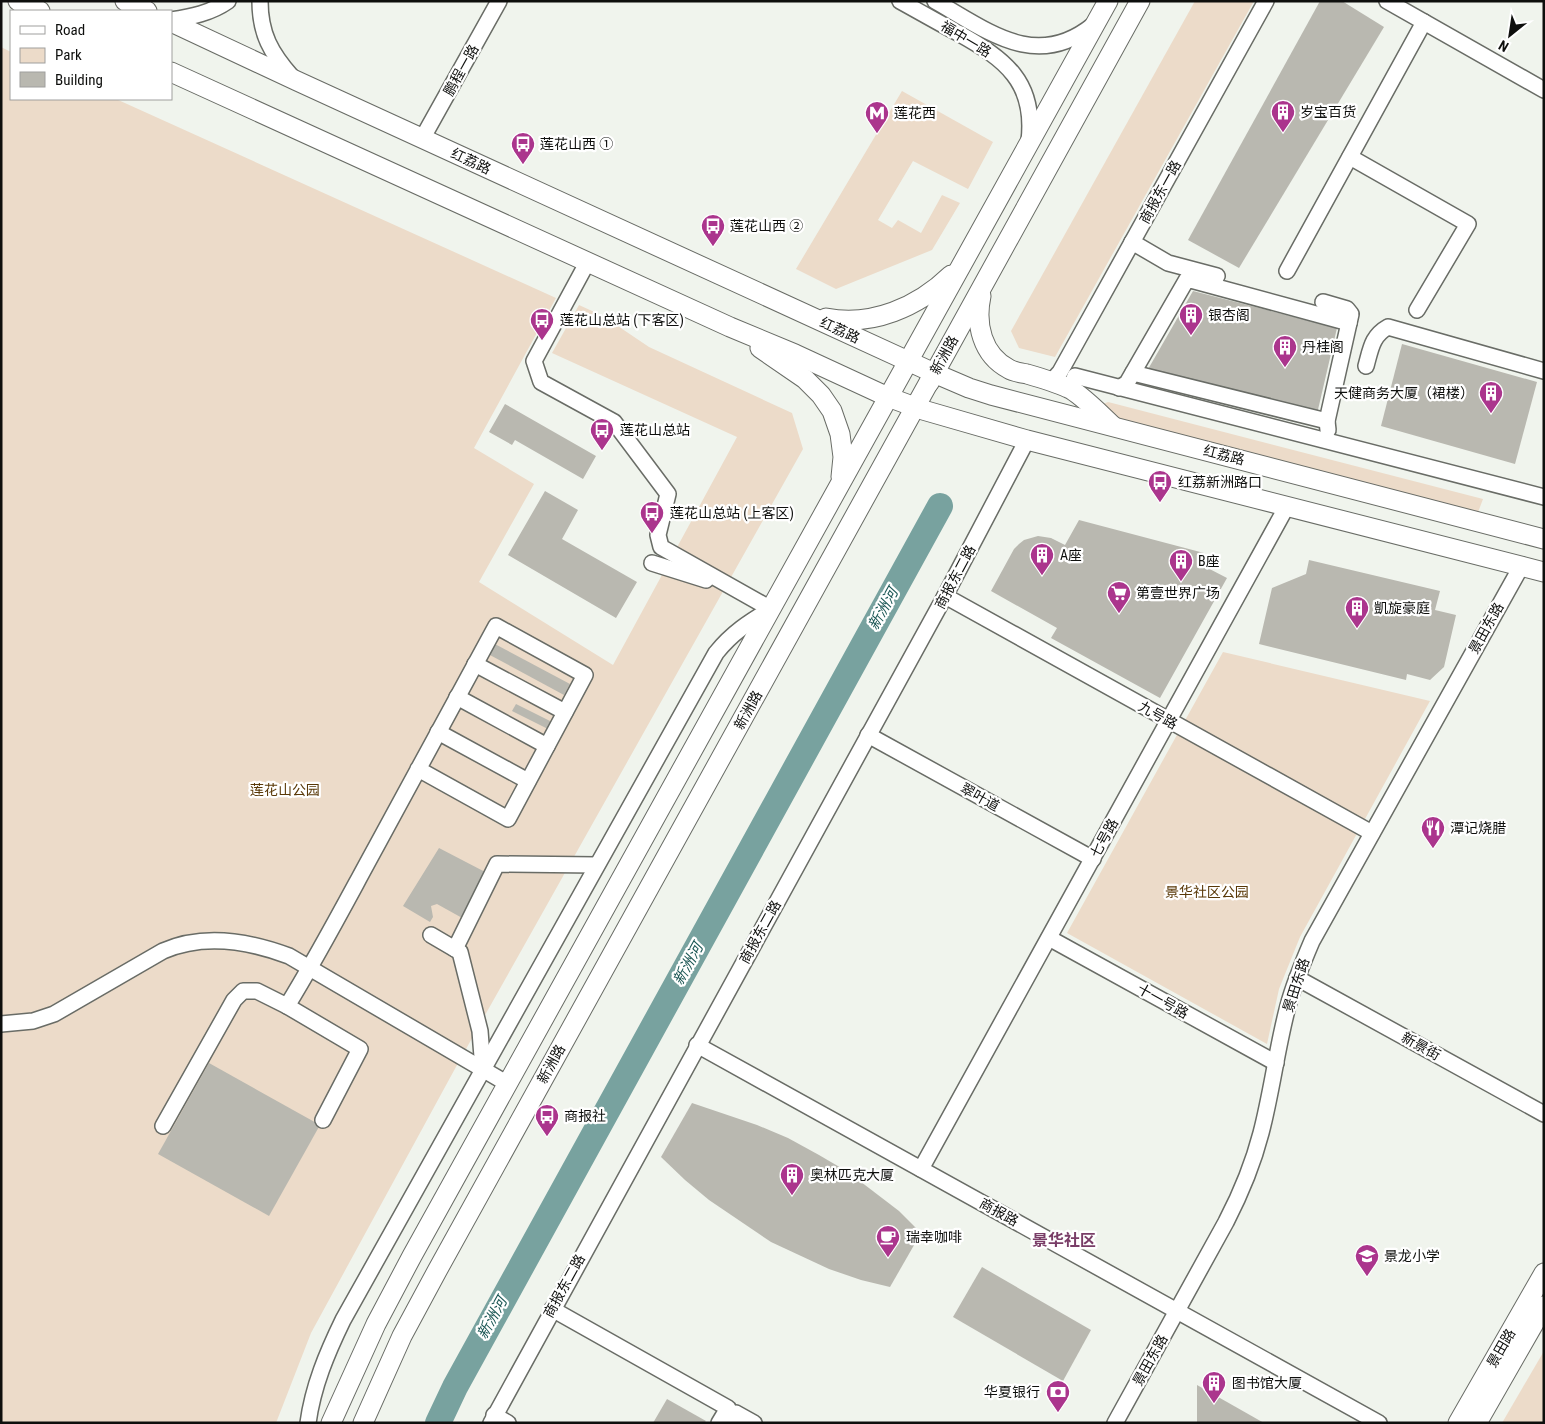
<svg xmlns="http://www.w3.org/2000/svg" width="1545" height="1424" viewBox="0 0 1545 1424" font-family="'Roboto Condensed','Noto Sans SC',sans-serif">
  <rect width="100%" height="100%" fill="#f0f4ed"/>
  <g fill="#ecdbc9">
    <path d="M1195 1H1254L1055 357 1019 348 1011 331Z"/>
    <path d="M1 47 11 52V99H116L556 298 474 448 534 484 479 582 613 665 737 437 552 353 579 305 603 316 649 347 792 413 803 449 457 1065 311 1333 276 1423H1Z"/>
    <path d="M902 91 993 142 968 189 913 161 878 220 892 228 898 220 921 233 942 195 960 203 932 250 836 289 796 269Z"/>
    <path d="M1108 402 1112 403 1483 499 1477 515 1119 419 1102 407 1103 404Z"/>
    <path d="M1223 652 1430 701 1300 937 1279 989 1267 1044 1067 933Z"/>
    <path d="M1544 1351V1423H1502Z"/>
  </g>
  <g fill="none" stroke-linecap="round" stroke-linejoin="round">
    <path stroke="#78a29f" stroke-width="26" d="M438 1423 455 1387 940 506"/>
  </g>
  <g fill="#b9b8b0">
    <path d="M1320 1H1342L1384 27 1239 268 1188 240Z"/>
    <path d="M1193 291 1337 328 1317 414 1147 371Z"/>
    <path d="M1402 344 1537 382 1515 464 1381 426Z"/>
    <path d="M505 404 596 456 583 479 515 440 512 445 489 432Z"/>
    <path d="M545 491 578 510 562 539 637 582 616 618 508 555Z"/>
    <path d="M1079 520 1204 553 1198 563 1227 578 1160 698 1051 638 1057 628 991 591 1014 549 1019 544 1024 540 1038 536 1051 538 1065 545Z"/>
    <path d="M1309 560 1440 591 1435 610 1456 615 1444 667 1430 680 1407 674 1406 680 1259 644 1272 588 1306 574Z"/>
    <path d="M493 643 570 684 564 695 488 654Z"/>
    <path d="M516 704 552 722 548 729 512 711Z"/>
    <path d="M439 848 489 874 464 919 437 904 431 906 433 917 430 922 403 906Z"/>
    <path d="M209 1063 320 1125 269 1216 158 1154Z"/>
    <path d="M692 1103 757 1125 788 1138 819 1155 848 1172 899 1211 921 1233 890 1287 861 1280 829 1269 771 1242 709 1200 685 1180 661 1157Z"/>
    <path d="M982 1267 1091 1330 1063 1381 953 1317Z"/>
    <path d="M1197 1385 1264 1423H1197Z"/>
    <path d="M667 1399 706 1421 704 1423H653Z"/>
  </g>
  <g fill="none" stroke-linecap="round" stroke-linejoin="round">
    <g stroke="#696c66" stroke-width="18">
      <g id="minor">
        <path d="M260 1C260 34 271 53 292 77"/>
        <path d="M900 1C920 12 939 23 958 33 1005 59 1036 82 1029 141"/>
        <path d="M935 1C988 31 1036 71 1093 25"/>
        <path d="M1387 1 1544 90"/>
        <path d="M171 20C191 17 211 13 228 1"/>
        <path d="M422 139 499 1"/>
        <path d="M1350 157 1468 224 1417 310"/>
        <path d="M1132 242 1168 263 1217 276"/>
        <path d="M1287 271 1424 22"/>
        <path d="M1323 302 1347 309 1351 314 1327 421 1328 430"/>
        <path d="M1366 366C1371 348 1372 336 1388 327L1544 371"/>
        <path d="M1133 373 1327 421"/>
        <path d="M1052 381 1060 372 1266 1"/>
        <path d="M1119 388 1127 383 1187 279 1349 323"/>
        <path d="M1070 389 1075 376 1544 497"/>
        <path d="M652 563 706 580"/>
        <path d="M945 596 1372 833"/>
        <path d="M475 664 565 712"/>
        <path d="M457 697 547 746"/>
        <path d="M438 732 528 781"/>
        <path d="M868 735 1093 859"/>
        <path d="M431 935 460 952 480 1031 483 1070"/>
        <path d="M1049 938 1276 1063"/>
        <path d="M455 949 497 864 597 865"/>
        <path d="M1297 978 1544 1114"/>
        <path d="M287 1006C319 954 347 900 376 847 416 773 456 700 496 626L585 675 508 819 418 769"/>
        <path d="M1 1024 33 1021 54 1014 163 951C204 933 249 941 289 956L508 1084"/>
        <path d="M697 1045 1379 1423"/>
        <path d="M163 1126 234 1000 243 991H257L287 1006 360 1049 323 1120"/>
        <path d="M921 1169 1287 506"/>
        <path d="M552 1309 728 1408 719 1423"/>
        <path d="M494 1415 508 1423"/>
        <path d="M308 1423C313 1386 327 1353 343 1320L716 653C732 633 749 622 771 609L661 547 658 535 668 494 614 422 541 382 534 361 587 263"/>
        <path d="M491 1423 945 596 1027 440"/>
        <path d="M731 1423 736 1413 754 1423"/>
        <path d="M1115 1423 1226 1222C1241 1193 1253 1164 1261 1133 1272 1091 1277 1047 1288 1006 1294 983 1303 962 1312 941L1522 565"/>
      </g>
    </g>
    <g stroke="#696c66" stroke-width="21">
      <g id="major">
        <path d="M18 1 40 11"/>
        <path d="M125 1 147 11"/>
        <path d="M171 22 297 81 934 373 969 388 991 395 1544 539"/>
        <path d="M171 72 730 327 795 354 888 397 923 410 1027 440 1544 572"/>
        <path d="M981 296C975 324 982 355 1009 369 1014 372 1022 373 1027 374 1041 378 1055 382 1068 388 1080 393 1101 415 1112 425"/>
        <path d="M826 318C872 327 918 307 951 275"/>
        <path d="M760 348 805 379 821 395 832 411 840 434 843 457 841 477"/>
        <path d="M929 383 1140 1"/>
        <path d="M331 1423 376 1324 412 1256 1108 1"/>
        <path d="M363 1423 402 1336 437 1271 934 373"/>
        <path d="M1458 1423 1544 1273"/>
        <path d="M1477 1423 1544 1306"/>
      </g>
    </g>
    <use href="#minor" stroke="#fff" stroke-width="15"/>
    <use href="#major" stroke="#fff" stroke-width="19"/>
  </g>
  <defs>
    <g id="building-pin" transform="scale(1.25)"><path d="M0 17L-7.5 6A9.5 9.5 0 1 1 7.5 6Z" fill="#ab358d" stroke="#fff"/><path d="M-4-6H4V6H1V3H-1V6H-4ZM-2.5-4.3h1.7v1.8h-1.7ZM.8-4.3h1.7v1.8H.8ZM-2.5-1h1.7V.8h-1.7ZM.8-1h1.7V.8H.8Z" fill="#fff"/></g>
    <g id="metro-pin" transform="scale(1.25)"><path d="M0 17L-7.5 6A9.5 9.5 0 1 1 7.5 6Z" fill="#ab358d" stroke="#fff"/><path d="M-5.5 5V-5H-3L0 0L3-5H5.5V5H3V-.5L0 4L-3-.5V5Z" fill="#fff"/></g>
    <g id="bus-pin" transform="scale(1.25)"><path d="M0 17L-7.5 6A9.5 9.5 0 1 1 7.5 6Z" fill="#ab358d" stroke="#fff"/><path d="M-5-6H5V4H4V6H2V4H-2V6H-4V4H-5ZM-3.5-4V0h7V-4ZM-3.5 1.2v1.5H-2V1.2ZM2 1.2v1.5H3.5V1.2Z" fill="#fff"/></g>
    <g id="supermarket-pin" transform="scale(1.25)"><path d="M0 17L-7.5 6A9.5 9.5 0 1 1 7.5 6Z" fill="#ab358d" stroke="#fff"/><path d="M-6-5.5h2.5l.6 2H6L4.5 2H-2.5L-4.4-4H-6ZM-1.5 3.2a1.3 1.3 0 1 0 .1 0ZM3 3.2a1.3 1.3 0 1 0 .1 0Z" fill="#fff"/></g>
    <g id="restaurant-pin" transform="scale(1.25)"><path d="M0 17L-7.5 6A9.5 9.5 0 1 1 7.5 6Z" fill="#ab358d" stroke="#fff"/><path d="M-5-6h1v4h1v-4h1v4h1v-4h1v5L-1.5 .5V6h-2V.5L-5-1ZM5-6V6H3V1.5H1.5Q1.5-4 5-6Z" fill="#fff"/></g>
    <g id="cafe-pin" transform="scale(1.25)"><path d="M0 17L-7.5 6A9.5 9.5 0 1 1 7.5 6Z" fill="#ab358d" stroke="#fff"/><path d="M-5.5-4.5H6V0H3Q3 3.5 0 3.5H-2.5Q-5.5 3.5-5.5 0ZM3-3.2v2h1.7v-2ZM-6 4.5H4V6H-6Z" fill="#fff"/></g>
    <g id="school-pin" transform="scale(1.25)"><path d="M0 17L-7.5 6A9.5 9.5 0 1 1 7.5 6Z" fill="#ab358d" stroke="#fff"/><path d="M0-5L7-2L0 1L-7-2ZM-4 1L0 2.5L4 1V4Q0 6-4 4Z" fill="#fff"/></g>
    <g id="bank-pin" transform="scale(1.25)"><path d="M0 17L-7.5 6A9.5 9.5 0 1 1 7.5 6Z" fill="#ab358d" stroke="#fff"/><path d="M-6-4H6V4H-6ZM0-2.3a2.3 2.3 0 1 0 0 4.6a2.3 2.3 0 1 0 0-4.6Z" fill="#fff"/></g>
  </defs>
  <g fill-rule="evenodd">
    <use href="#building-pin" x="1283" y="112"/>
    <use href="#metro-pin" x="877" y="113"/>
    <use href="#bus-pin" x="523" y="144"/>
    <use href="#bus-pin" x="713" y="226"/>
    <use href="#building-pin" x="1191" y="315"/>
    <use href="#bus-pin" x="542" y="320"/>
    <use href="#building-pin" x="1285" y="347"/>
    <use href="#building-pin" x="1491" y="393"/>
    <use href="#bus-pin" x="602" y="430"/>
    <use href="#bus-pin" x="1160" y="482"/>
    <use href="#bus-pin" x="652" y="513"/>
    <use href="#building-pin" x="1042" y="555"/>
    <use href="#building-pin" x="1181" y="561"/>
    <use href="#supermarket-pin" x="1119" y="593"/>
    <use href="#building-pin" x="1357" y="608"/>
    <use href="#restaurant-pin" x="1433" y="828"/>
    <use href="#bus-pin" x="547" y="1116"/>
    <use href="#building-pin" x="792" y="1175"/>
    <use href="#cafe-pin" x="888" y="1237"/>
    <use href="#school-pin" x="1367" y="1256"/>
    <use href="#building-pin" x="1214" y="1383"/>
    <use href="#bank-pin" x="1058" y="1392"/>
  </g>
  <g text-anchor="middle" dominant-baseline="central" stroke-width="4.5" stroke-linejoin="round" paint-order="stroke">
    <g font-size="14" fill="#0e0f0d" stroke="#fff">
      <text transform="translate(966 39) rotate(31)">福中一路</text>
      <text transform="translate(461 70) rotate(-61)">鹏程一路</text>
      <text transform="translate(471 161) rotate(25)">红荔路</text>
      <text transform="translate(1160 192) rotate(-61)">商报东一路</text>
      <text transform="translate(840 330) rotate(25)">红荔路</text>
      <text transform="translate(944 355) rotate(-61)">新洲路</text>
      <text transform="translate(1224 455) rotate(14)">红荔路</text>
      <text transform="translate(955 577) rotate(-62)">商报东二路</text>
      <text transform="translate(1486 628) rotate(-61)">景田东路</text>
      <text transform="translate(748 710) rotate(-61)">新洲路</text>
      <text transform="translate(1158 715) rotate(29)">九号路</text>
      <text transform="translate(980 797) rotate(29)">翠叶道</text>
      <text transform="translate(1104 838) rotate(-61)">七号路</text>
      <text transform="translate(760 932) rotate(-61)">商报东二路</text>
      <text transform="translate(1296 985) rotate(-72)">景田东路</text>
      <text transform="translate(1163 1001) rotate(29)">十一号路</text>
      <text transform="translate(1421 1046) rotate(29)">新景街</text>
      <text transform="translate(551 1064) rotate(-61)">新洲路</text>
      <text transform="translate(999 1212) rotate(29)">商报路</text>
      <text transform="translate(564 1286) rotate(-61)">商报东二路</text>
      <text transform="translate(1501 1348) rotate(-60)">景田路</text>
      <text transform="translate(1150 1360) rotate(-61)">景田东路</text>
    </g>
    <g font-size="14" fill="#0e0f0d" stroke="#fff" text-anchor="start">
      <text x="1300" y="112">岁宝百货</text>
      <text x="894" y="113">莲花西</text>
      <text x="540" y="144">莲花山西 ①</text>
      <text x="730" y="226">莲花山西 ②</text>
      <text x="1208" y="315">银杏阁</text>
      <text x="560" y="320">莲花山总站 (下客区)</text>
      <text x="1302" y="347">丹桂阁</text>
      <text x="1474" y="393" text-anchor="end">天健商务大厦（裙楼）</text>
      <text x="620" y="430">莲花山总站</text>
      <text x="1178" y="482">红荔新洲路口</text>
      <text x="670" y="513">莲花山总站 (上客区)</text>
      <text x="1060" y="555">A座</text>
      <text x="1198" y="561">B座</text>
      <text x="1136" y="593">第壹世界广场</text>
      <text x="1374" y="608">凱旋豪庭</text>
      <text x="1450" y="828">潭记烧腊</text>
      <text x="564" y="1116">商报社</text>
      <text x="810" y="1175">奥林匹克大厦</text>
      <text x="906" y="1237">瑞幸咖啡</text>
      <text x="1384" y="1256">景龙小学</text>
      <text x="1232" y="1383">图书馆大厦</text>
      <text x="1040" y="1392" text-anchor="end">华夏银行</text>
    </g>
    <g font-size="14" fill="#593807" stroke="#fff">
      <text x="285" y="790">莲花山公园</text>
      <text x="1207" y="892">景华社区公园</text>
    </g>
    <g font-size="15" font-style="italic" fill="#195553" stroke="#fff">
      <text transform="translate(883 609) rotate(-61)">新洲河</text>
      <text transform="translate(688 964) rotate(-61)">新洲河</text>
      <text transform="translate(492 1318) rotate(-61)">新洲河</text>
    </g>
    <g font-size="16" font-weight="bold" fill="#793d67" stroke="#fff">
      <text x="1064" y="1240">景华社区</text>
    </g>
  </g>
  <rect width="1545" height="1424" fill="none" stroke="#0e0f0d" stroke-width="5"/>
  <rect x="10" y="10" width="162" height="90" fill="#ffffff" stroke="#9f9f9e"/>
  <rect x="20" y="26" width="25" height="8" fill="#ffffff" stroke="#9f9f9e"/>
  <text x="55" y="35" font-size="15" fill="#0e0f0d">Road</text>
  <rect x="20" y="48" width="25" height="15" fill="#ecdbc9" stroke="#9f9f9e"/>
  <text x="55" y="60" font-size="15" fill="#0e0f0d">Park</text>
  <rect x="20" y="72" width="25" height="15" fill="#b9b8b0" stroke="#9f9f9e"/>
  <text x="55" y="85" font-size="15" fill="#0e0f0d">Building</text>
  <g transform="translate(1510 35) rotate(210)" stroke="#ffffff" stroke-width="4" paint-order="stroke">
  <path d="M0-4L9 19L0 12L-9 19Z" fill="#0e0f0d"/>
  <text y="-8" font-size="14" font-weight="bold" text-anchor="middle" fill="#0e0f0d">N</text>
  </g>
</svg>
